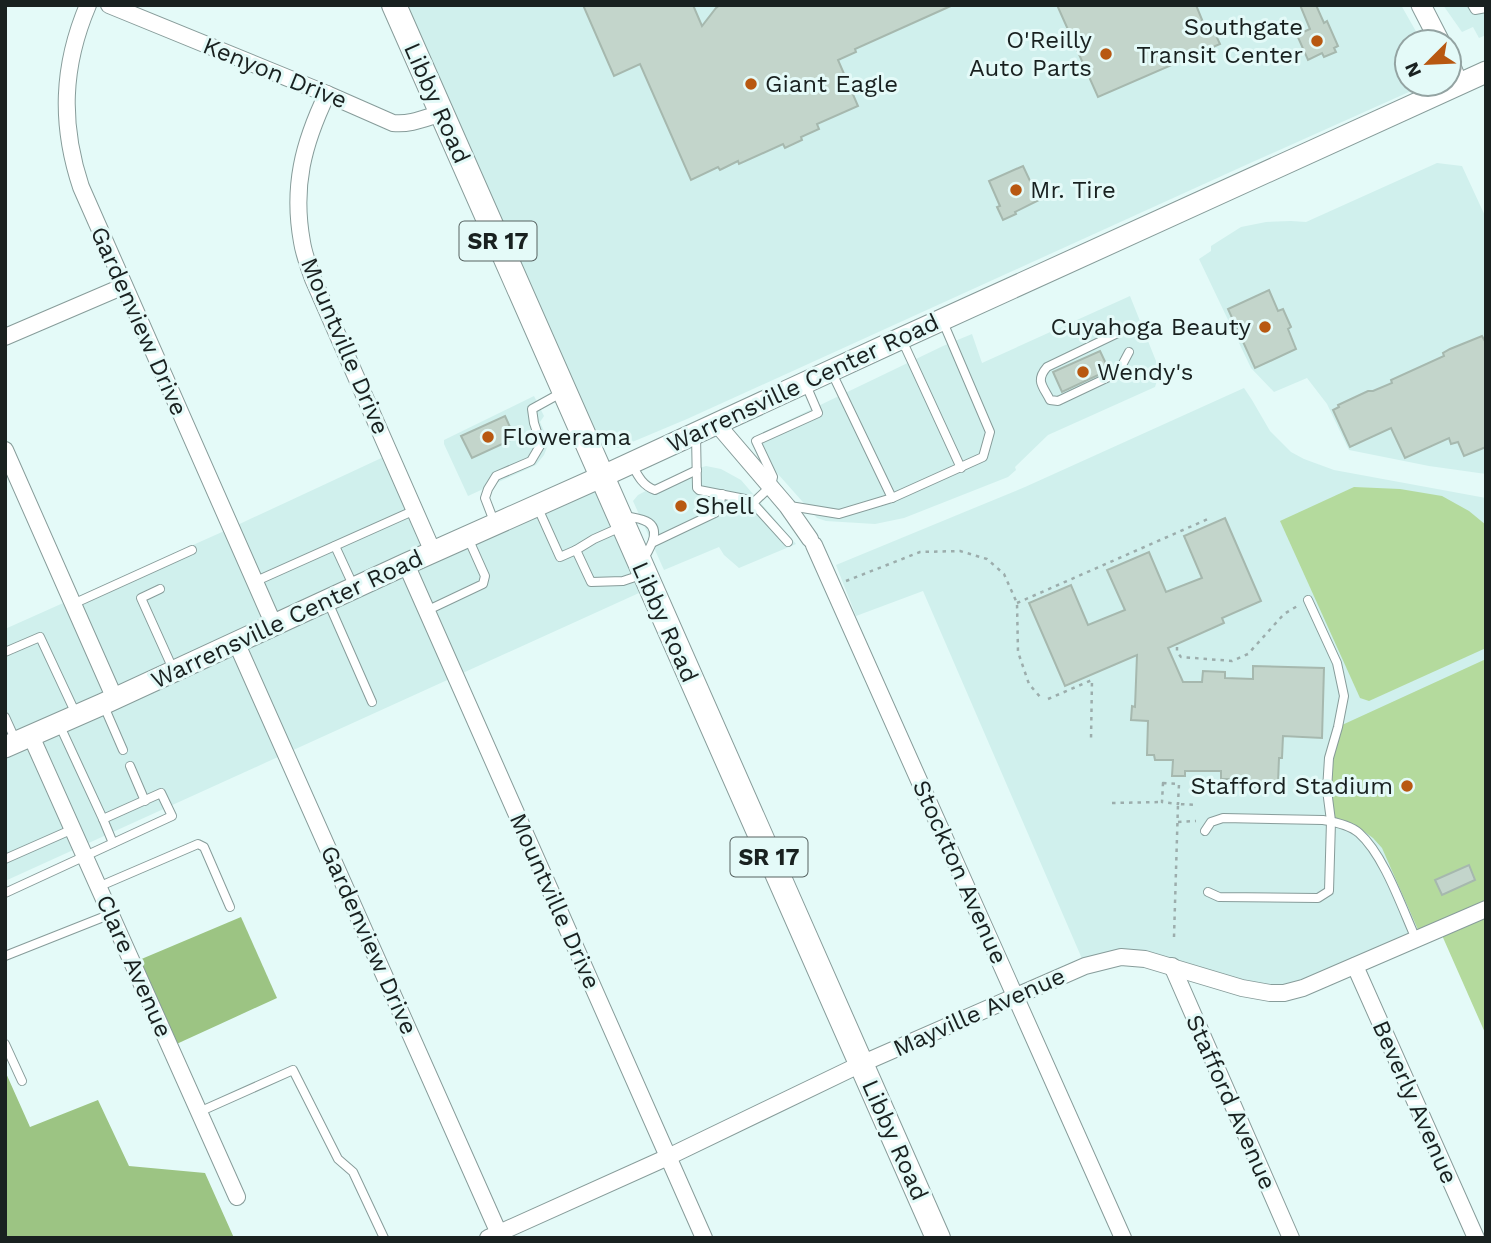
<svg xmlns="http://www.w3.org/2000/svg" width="1491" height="1243" viewBox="0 0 1491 1243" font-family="'Work Sans',sans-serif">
  <rect width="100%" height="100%" fill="#e4faf8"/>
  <g fill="#d0f0ed">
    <path d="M407 5H1401L1422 42H1407V84H1422L1420 87 1237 169 687 419 618 448 604 445 596 433 482 179Z"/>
    <path d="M1443 5H1486V35L1479 38 1473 27 1462 32Z"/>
    <path d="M1437 163 1462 166 1486 218V474L1429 466 1349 450 1327 404 1307 378 1274 392 1251 368 1199 259 1211 251V246L1241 227 1266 222 1291 221 1306 222Z"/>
    <path d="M1130 296 1160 371 1155 387 1048 435 1015 467 1016 470 1008 477 904 518 875 524 826 521 817 518 754 447 762 433 943 346 972 334 982 363Z"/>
    <path d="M1244 388 1252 400 1270 431 1291 452 1304 459 1334 470 1486 498V902L1303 983 1267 987 1198 968 1083 961 923 591 856 616 836 565 1025 487Z"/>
    <path d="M534 396 544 416 540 422 547 438 548 445 544 455 536 465 468 496 444 444V440Z"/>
    <path d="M390 454 434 551 601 477 650 588 5 881V629L231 528Z"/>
    <path d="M706 466 721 469 741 480 796 544 739 568 724 555 719 547 664 570 633 501 638 495 661 483 683 473Z"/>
  </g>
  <g fill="#b4da9d">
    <path d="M1354 487 1400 489 1442 496 1469 511 1486 525V648L1369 701 1360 698 1280 521Z"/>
    <path d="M1486 659V1035L1437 924 1419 932 1382 848 1373 838 1354 824 1325 814 1329 770 1342 725Z"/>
  </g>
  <g fill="#9cc483">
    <path d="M241 917 277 998 170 1047 132 963Z"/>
    <path d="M5 1071 30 1127 98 1100 129 1166 205 1173 234 1238H5Z"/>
  </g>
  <g fill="#c3d5cb" stroke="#a6b8ae" stroke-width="2">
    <path d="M583 5H693L702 26 716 8 720 5H953L855 49 856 52 838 60 858 106 817 124 819 129 801 137 802 140 785 148 783 144 739 164 738 161 720 170 718 167 691 180 640 64 614 76Z"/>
    <path d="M1057 5H1196L1207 32 1213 29 1220 44 1098 97Z"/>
    <path d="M1300 5H1316L1324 23 1327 21 1338 46 1334 48 1336 52 1324 57 1322 53 1308 60 1297 35 1310 29Z"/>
    <path d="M1023 166 1039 200 1015 212 1016 214 1003 220 997 207 1000 206 989 181Z"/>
    <path d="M1269 290 1278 311 1283 309 1291 327 1288 329 1296 349 1255 368 1228 309Z"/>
    <path d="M1482 336 1486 343V447L1464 456 1458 442 1451 444 1449 438 1405 458 1391 428 1350 447 1333 410 1339 407 1338 405 1368 391H1373L1392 383 1391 380 1444 356 1443 353 1450 349Z"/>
    <path d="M1100 351 1109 370 1062 392 1053 372Z"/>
    <path d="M505 416 515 438 472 458 461 436Z"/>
    <path d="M1225 518 1261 601 1222 618 1224 623 1168 648 1183 682H1202L1203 671 1225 672V678L1253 679V666L1324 668 1322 738 1283 736 1282 758H1279L1278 783H1256V787L1229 786V779H1221V771H1185V776H1172L1173 760H1155L1154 755H1147L1148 721 1131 720 1132 706 1135 707 1137 655 1065 686 1029 603 1071 585 1088 625 1125 610 1107 570 1149 552 1166 592 1202 578 1184 536Z"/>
    <path d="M1469 865 1475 880 1442 895 1435 880Z"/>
  </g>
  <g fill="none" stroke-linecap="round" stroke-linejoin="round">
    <g stroke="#879c9a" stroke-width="10">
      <g id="service">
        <path d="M1472 5 1475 10 1486 8"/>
        <path d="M1120 332 1047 367C1035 381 1043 386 1050 400L1058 401 1113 375 1120 369 1129 352"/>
        <path d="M902 340 961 468"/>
        <path d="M832 373 892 498"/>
        <path d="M696 435 697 488 699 490 750 500 788 542"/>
        <path d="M632 465C638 476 643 486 655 490L697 470"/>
        <path d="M753 503 771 486 773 477 756 441 818 413 806 385"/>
        <path d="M537 506 560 557 576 550"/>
        <path d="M790 506 839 514 892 498 983 457 990 432 943 322"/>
        <path d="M625 516C631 517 638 518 643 520 664 527 650 548 643 560"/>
        <path d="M495 524 485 498 488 489 496 476 531 461 541 444 534 423 532 409 561 393"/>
        <path d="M621 527 594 539 576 550 591 582 623 581 641 575"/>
        <path d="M654 542 715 513 719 506 722 494"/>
        <path d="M335 546 353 585"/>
        <path d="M254 582 415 510"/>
        <path d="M160 589 141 598 173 669"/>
        <path d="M328 602 372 702"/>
        <path d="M73 604 192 550"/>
        <path d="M426 611 483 584 485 576 468 538"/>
        <path d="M5 652 40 637 76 714"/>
        <path d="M103 704 123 750"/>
        <path d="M5 717 15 739"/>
        <path d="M130 766 145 801"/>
        <path d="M103 819 113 843"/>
        <path d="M1205 831 1211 822 1223 818 1323 820C1335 822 1350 825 1359 833 1384 855 1402 908 1416 939"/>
        <path d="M5 859 73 829"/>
        <path d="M98 887 198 844 204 847 230 907"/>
        <path d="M1208 892 1219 897 1318 898 1329 891 1331 821 1327 790 1329 758 1338 727 1344 696 1337 663 1308 600"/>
        <path d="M5 893 172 816 161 793 103 819 59 724"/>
        <path d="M5 956 111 914"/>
        <path d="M5 1044 22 1081"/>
        <path d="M199 1112 293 1070 338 1159 353 1172 384 1238"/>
      </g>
    </g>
    <g stroke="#879c9a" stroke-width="18">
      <g id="minor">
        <path d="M88 5C62 66 60 124 81 187L274 625"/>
        <path d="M109 5 327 94 393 123C410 125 425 118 442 113"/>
        <path d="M327 94C303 144 292 187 302 242 304 255 309 267 313 279L433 552"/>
        <path d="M5 337 124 286"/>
        <path d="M716 423 787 506 810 539"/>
        <path d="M5 450 115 699"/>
        <path d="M814 545 1123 1238"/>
        <path d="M406 564 704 1238"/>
        <path d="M236 642 501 1238"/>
        <path d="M31 736 237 1197"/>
        <path d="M1172 966 1291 1238"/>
        <path d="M1355 966 1476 1238"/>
        <path d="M488 1238 668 1157 861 1064 1085 966 1121 957 1145 959 1242 988 1270 993H1284L1303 988 1486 909"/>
      </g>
    </g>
    <g stroke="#879c9a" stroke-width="21">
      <g id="tertiary">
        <path d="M1421 5 1440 42"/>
        <path d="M1449 61 1458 84"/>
      </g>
    </g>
    <g stroke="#879c9a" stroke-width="23">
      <path id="secondary" d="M5 747 103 704 406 564 601 477 902 338 1486 72"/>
    </g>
    <g stroke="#879c9a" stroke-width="26">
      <path id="primary" d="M394 5 938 1238"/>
    </g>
    <g stroke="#9cadac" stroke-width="2.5" stroke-dasharray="3.5 5" stroke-linecap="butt">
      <path d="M846 581 920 552 960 551 987 559 1004 574 1017 603 1018 652 1029 684 1041 698"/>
      <path d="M1017 603 1208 519"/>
      <path d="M1177 647V652L1181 657 1232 661 1248 654 1284 614 1299 605"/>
      <path d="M1048 699 1092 680 1091 739"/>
      <path d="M1163 783 1179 784 1178 804 1162 802Z"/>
      <path d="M1112 803 1162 802"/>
      <path d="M1178 822 1196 821"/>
      <path d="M1174 937 1178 804 1197 805"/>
    </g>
    <use href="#service" stroke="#fff" stroke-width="8"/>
    <use href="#minor" stroke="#fff" stroke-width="16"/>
    <use href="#tertiary" stroke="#fff" stroke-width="19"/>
    <use href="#secondary" stroke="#fff" stroke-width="21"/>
    <use href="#primary" stroke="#fff" stroke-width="24"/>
  </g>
  <g fill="#b85811" stroke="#e4faf8" stroke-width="2.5">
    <circle cx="1317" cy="41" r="7"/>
    <circle cx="1106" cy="54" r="7"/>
    <circle cx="751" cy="84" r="7"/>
    <circle cx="1016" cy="190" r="7"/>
    <circle cx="1265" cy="327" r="7"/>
    <circle cx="1083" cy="372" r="7"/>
    <circle cx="488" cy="437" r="7"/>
    <circle cx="681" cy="506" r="7"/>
    <circle cx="1407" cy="786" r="7"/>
  </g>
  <g text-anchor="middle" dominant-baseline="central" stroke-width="6" stroke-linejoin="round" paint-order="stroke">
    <g fill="#e4faf8" stroke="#566261" stroke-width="2">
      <rect x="459.5" y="221.5" width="77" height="39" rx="5"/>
      <rect x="730.5" y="837.5" width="77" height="39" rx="5"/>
    </g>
    <g font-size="23" font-weight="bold" fill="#192120">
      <text x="498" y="241">SR 17</text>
      <text x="769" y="857">SR 17</text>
    </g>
    <g font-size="24" fill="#192120" stroke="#e4faf8" text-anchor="start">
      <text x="1303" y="27" text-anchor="end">Southgate<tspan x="1303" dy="28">Transit Center</tspan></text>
      <text x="1092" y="40" text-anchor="end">O'Reilly<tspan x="1092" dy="28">Auto Parts</tspan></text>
      <text x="765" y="84">Giant Eagle</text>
      <text x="1030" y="190">Mr. Tire</text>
      <text x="1251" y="327" text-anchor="end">Cuyahoga Beauty</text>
      <text x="1097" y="372">Wendy's</text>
      <text x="502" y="437">Flowerama</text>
      <text x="695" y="506">Shell</text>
      <text x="1393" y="786" text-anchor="end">Stafford Stadium</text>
    </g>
    <g font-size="24" fill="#192120" stroke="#e4faf8">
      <text transform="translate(275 73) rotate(22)">Kenyon Drive</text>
      <text transform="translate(437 103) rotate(66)">Libby Road</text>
      <text transform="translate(139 321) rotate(66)">Gardenview Drive</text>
      <text transform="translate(345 346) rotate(67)">Mountville Drive</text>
      <text transform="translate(803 383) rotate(-25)">Warrensville Center Road</text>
      <text transform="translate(287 619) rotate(-25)">Warrensville Center Road</text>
      <text transform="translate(665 622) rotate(66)">Libby Road</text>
      <text transform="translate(960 872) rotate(66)">Stockton Avenue</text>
      <text transform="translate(555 901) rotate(66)">Mountville Drive</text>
      <text transform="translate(369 940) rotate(66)">Gardenview Drive</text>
      <text transform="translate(134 966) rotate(66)">Clare Avenue</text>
      <text transform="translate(979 1012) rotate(-24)">Mayville Avenue</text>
      <text transform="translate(1231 1102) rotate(66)">Stafford Avenue</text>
      <text transform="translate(1415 1102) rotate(66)">Beverly Avenue</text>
      <text transform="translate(895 1140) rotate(66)">Libby Road</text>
    </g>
  </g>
  <rect width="1491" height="1243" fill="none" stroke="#192120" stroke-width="14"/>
  <g transform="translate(1428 63) rotate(246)"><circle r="33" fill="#e4faf8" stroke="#93a3a2" stroke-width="2"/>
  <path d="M0-5L12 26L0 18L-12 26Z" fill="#b85811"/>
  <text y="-10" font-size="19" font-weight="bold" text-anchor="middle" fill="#192120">N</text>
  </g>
</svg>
